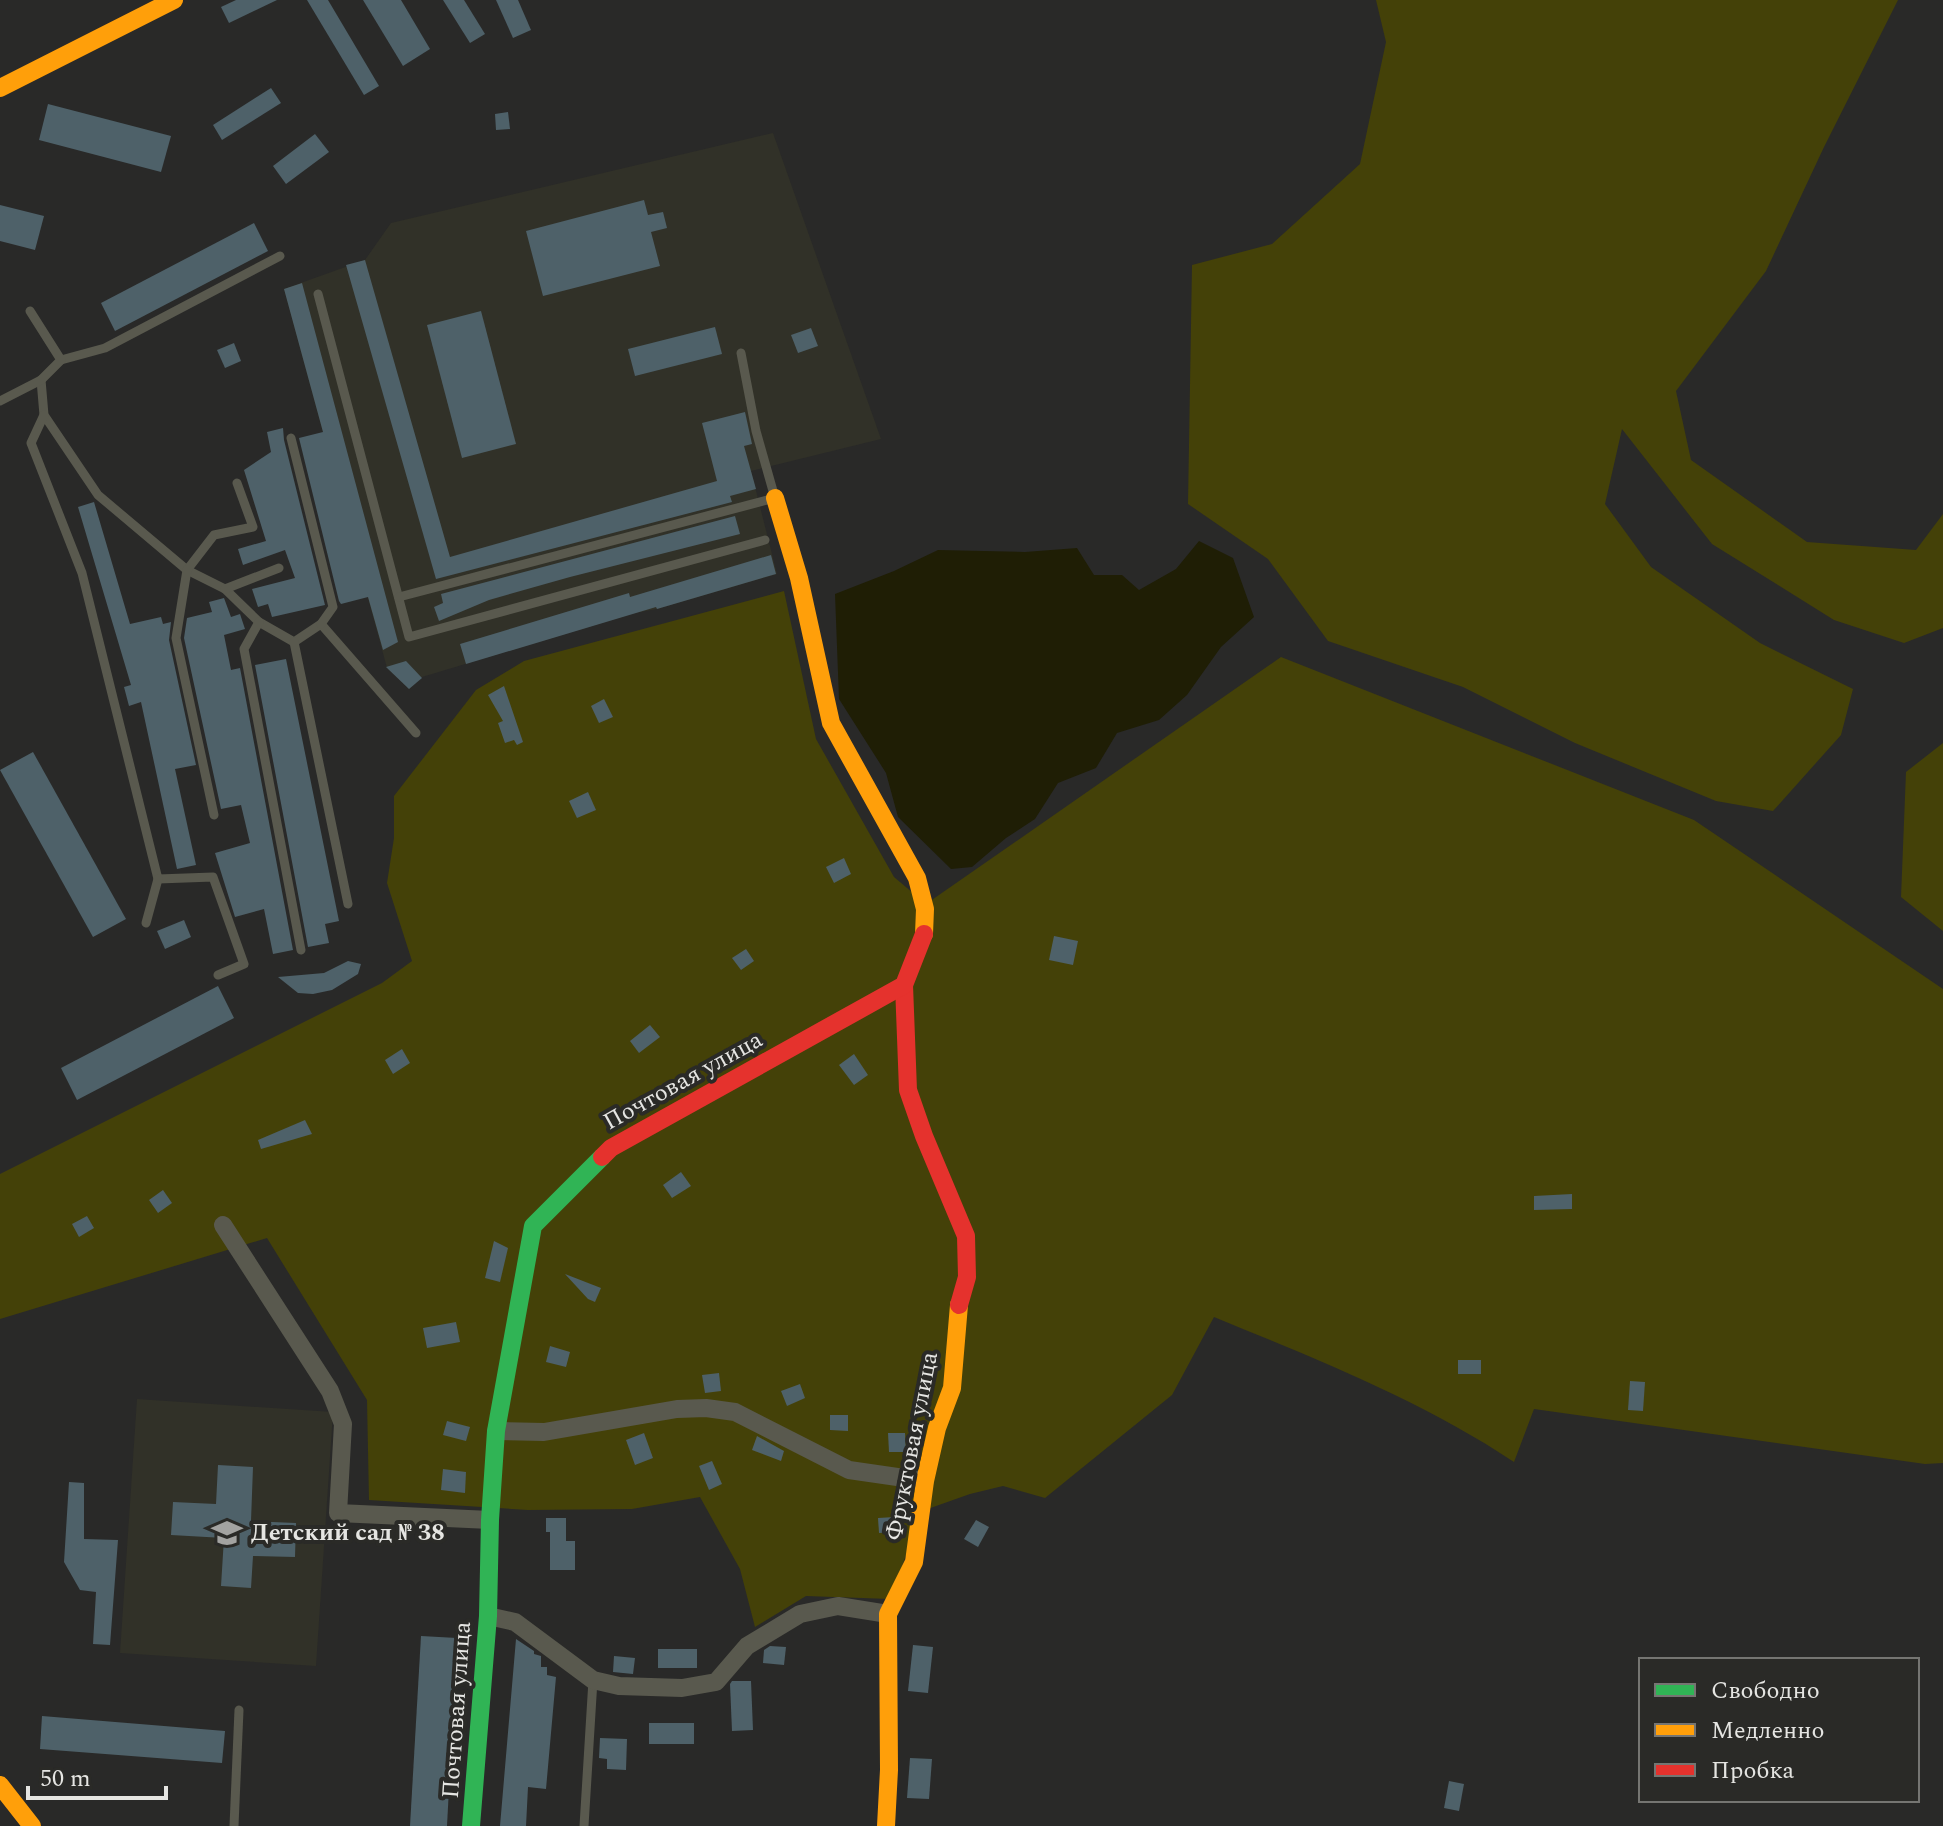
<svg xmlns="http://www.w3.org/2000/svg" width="1943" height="1826" viewBox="0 0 1943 1826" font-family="Spectral,serif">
  <rect width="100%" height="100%" fill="#292928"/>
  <g fill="#313128">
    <path d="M773 133 881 439 751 471 777 574 657 609 635 613 422 677 409 689 387 668 284 289 365 260 391 223Z"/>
    <path d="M137 1399 333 1412 316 1666 120 1653Z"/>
  </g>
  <g fill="#444108">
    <path d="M1376 0H1898L1824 147 1766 271 1676 391 1691 460 1807 542 1916 550 1943 514V628L1904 643 1834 620 1712 544 1622 429 1605 504 1651 567 1760 643 1853 689 1841 735 1773 811 1716 801 1575 743 1463 687 1328 641 1268 559 1188 504 1192 265 1272 244 1360 164 1386 42Z"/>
    <path d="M784 591 816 739 894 877 926 904 1281 657 1694 820 1943 989V1463L1925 1464 1534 1409 1514 1462C1421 1400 1316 1359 1214 1317L1172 1395 1045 1498 1003 1486 970 1494 922 1511 890 1599 806 1596 755 1627 740 1569 700 1497 632 1509 528 1510 369 1500 367 1400 267 1238 0 1319V1174L382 983 412 961 387 883 394 838V796L476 690 524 661Z"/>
    <path d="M1943 743V931L1901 897 1906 772Z"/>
  </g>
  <path fill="#1f1e05" d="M1199 541 1233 558 1254 617 1221 647 1187 695 1159 720 1117 733 1096 768 1058 783 1035 819 1006 838 972 867 951 869 898 817 886 773 839 699 835 594 894 571 938 550 1025 552 1077 548 1094 575H1122L1139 590 1176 569Z"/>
  <g fill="#4e6169">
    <path d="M236 0H277L229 23 221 7Z"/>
    <path d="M307 0H328L379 86 364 95Z"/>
    <path d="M363 0H401L430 49 403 66Z"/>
    <path d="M443 0H464L485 34 470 43Z"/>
    <path d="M496 0H518L531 30 513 38Z"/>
    <path d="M271 88 281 103 222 140 213 125Z"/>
    <path d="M48 104 171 136 161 172 39 140Z"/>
    <path d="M508 112 510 129 496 130 495 114Z"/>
    <path d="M315 134 329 152 286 184 273 166Z"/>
    <path d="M644 200 648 215 663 212 667 228 651 232 660 266 543 296 526 231Z"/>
    <path d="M0 205 44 216 35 250 0 241Z"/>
    <path d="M254 223 268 251 115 331 101 303Z"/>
    <path d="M365 260 450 557 717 481 702 423 745 412 752 444 744 446 756 489 730 496 732 502 436 579 346 265Z"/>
    <path d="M302 283 398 642 383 650 368 597 341 604 339 601 299 438 323 432 284 289Z"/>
    <path d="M481 311 516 444 462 458 427 325Z"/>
    <path d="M715 327 722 354 635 376 628 349Z"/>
    <path d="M811 328 818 346 798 353 791 335Z"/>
    <path d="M234 343 241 361 225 368 217 350Z"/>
    <path d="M283 428 284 440 325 605 272 617 268 604 258 607 252 589 295 578 285 550 243 565 238 549 266 541 244 470 271 452 267 432Z"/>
    <path d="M94 502 130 624 161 617 163 624 171 622 169 640 196 765 175 769 196 865 177 869 141 702 129 706 124 687 131 685 78 507Z"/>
    <path d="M735 516 740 534 570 577 489 600 439 621 434 607 443 603 441 594Z"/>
    <path d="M771 555 776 574 657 609 656 607 466 664 460 644 629 593 630 597Z"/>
    <path d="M224 598 231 617 240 614 245 629 224 635 231 670 240 668 293 950 273 954 264 909 235 917 215 853 250 843 241 805 221 809 184 638 187 618 212 612 209 602Z"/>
    <path d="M286 659 339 921 325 924 329 943 308 947 255 665Z"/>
    <path d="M406 661 422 678 409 689 386 667Z"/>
    <path d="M504 686 523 742 517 745 514 740 505 743 498 723 503 721 488 695Z"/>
    <path d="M604 699 613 717 599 723 591 706Z"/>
    <path d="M33 752 126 919 93 937 0 770Z"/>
    <path d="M588 792 596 810 577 818 569 801Z"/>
    <path d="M844 858 851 874 834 883 826 867Z"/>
    <path d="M184 920 191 937 165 949 157 931Z"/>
    <path d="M1054 936 1078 941 1073 965 1049 960Z"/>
    <path d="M746 949 754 961 741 970 732 958Z"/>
    <path d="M348 961 361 964 358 974 332 990 313 994 298 993 278 977 324 973Z"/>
    <path d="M218 986 234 1018 77 1100 61 1068Z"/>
    <path d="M650 1025 660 1037 639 1053 630 1041Z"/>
    <path d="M402 1049 410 1063 393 1074 385 1060Z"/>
    <path d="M854 1054 868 1075 854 1085 839 1065Z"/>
    <path d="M305 1120 312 1134 261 1149 258 1140Z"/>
    <path d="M681 1172 691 1186 672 1198 663 1185Z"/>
    <path d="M163 1190 172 1203 158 1213 149 1200Z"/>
    <path d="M1572 1194V1209L1534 1210V1196Z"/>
    <path d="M87 1216 94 1228 79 1237 72 1224Z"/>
    <path d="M494 1241 508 1248 500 1282 485 1278Z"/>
    <path d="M565 1274 601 1288 595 1302 588 1299Z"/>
    <path d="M456 1322 460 1342 427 1348 423 1328Z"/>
    <path d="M550 1346 570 1352 566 1367 546 1362Z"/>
    <rect x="1458" y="1360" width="23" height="14"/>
    <path d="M719 1373 721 1391 705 1393 702 1375Z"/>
    <path d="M1630 1381 1645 1382 1643 1411 1628 1410Z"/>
    <path d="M800 1384 805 1398 787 1406 781 1391Z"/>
    <path d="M830 1415H848V1431L830 1430Z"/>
    <path d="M447 1421 470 1427 466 1441 443 1435Z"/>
    <path d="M644 1433 653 1458 635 1465 626 1440Z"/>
    <path d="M888 1433H905L906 1452H889Z"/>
    <path d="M757 1436 784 1451 781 1461 752 1450Z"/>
    <path d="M712 1461 722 1484 709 1490 699 1466Z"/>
    <path d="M218 1465 253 1467 251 1521 296 1523 295 1557 253 1556 251 1588 221 1586 224 1538 171 1535 173 1502 216 1504Z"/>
    <path d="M443 1469 466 1472 465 1493 441 1490Z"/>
    <path d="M69 1482 84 1483V1539L118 1540 110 1645 93 1644 96 1592 80 1590 64 1562Z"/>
    <path d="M895 1517V1532L879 1533 878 1518Z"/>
    <path d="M546 1518H566V1541H575V1570H550V1532H546Z"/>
    <path d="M976 1520 989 1527 978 1547 964 1539Z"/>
    <path d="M421 1636 457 1638 447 1826H410Z"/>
    <path d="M516 1639 534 1651V1654L541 1656V1667H547V1675L556 1677 546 1789 528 1787 526 1826H500Z"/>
    <path d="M913 1645 933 1647 928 1693 908 1691Z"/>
    <path d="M770 1646 786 1647 784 1665 763 1663 764 1650Z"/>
    <rect x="658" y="1649" width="39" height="19"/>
    <path d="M614 1656 635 1658 633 1674 613 1672Z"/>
    <path d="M732 1681H751L753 1730 732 1731 730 1684Z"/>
    <path d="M42 1716 225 1731 222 1763 40 1749Z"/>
    <rect x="649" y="1723" width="45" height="21"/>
    <path d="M600 1738 627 1739 626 1770 607 1769V1759L599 1758Z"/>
    <path d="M910 1758 932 1759 929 1799 907 1798Z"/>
    <path d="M1449 1781 1464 1784 1459 1811 1444 1808Z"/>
  </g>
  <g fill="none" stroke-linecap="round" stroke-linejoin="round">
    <g stroke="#59594e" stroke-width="9">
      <path d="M318 294 409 637 765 540"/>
      <path d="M61 360 105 348 280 256"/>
      <path d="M41 380 44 415 98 495 187 570 225 589 259 622 294 642 321 624 416 733"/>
      <path d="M0 401 41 380 61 360 30 311"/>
      <path d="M44 415 31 443 82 573 158 879 213 877 244 964 218 975"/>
      <path d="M291 438 333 607 321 624"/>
      <path d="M225 589 279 568"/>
      <path d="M399 597 775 498 756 431 741 353"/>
      <path d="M259 622 244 649 301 950"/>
      <path d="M294 642 348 904"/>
      <path d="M214 815 176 638 187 570 214 535 253 527 237 483"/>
      <path d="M146 923 158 879"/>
      <path d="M234 1826 239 1710"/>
      <path d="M584 1826 593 1680"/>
    </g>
    <g stroke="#59594e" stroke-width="18">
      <path d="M223 1225 330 1391 343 1424 338 1513 490 1520"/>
      <path d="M496 1431 544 1432 677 1409 706 1408 735 1412 849 1470 925 1481"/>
      <path d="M488 1616 515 1622 593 1680 619 1686 682 1688 716 1682 747 1646 800 1614 838 1606 888 1614"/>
    </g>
    <path stroke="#30b455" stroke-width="18" d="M471 1826 488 1616 490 1520 496 1431 533 1226 602 1157"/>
    <g stroke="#ff9f0a" stroke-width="18">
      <path d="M0 88 174 0"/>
      <path d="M775 498 799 578 831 723 917 878 925 909 924 934"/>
      <path d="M0 1785 32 1826"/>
      <path d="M886 1826 889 1770 888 1614 914 1562 925 1481 937 1428 952 1388 959 1305"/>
    </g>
    <g stroke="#e5322d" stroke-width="18">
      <path d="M904 985 908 1090 924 1136 966 1236 967 1277 959 1305"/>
      <path d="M602 1157 611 1148 904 985 924 934"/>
    </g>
  </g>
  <defs>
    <g id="school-bare" transform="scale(2.4)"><path d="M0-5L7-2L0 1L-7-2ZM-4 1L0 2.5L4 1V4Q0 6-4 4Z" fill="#a3a3a1" stroke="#2a2a27" stroke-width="2.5" paint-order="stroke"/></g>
  </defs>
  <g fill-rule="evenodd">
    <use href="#school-bare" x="227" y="1533"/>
  </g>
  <g text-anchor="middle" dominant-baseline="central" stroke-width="8" stroke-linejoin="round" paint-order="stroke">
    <g font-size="24" fill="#e5e5e2" stroke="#2a2a27">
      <text transform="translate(683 1081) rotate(-29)">Почтовая улица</text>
      <text transform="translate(912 1446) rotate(-79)">Фруктовая улица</text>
      <text transform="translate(457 1710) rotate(-86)">Почтовая улица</text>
    </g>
    <g font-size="24" font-weight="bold" fill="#e5e5e2" stroke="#2a2a27" text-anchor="start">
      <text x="251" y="1533">Детский сад № 38</text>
    </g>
  </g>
  <rect x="1639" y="1658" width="280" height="144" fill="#2a2a27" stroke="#757572" stroke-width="2"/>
  <rect x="1655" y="1684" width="40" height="12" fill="#30b455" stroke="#757572" stroke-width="2"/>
  <text x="1711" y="1698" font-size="24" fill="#e5e5e2">Свободно</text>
  <rect x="1655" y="1724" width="40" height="12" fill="#ff9f0a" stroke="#757572" stroke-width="2"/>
  <text x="1711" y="1738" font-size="24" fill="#e5e5e2">Медленно</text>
  <rect x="1655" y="1764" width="40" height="12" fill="#e5322d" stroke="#757572" stroke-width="2"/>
  <text x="1711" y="1778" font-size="24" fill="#e5e5e2">Пробка</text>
  <path d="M28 1786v12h138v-12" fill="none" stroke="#e5e5e2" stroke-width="4"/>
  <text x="40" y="1786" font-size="24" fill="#e5e5e2" stroke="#2a2a27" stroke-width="6" paint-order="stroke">50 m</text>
</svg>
